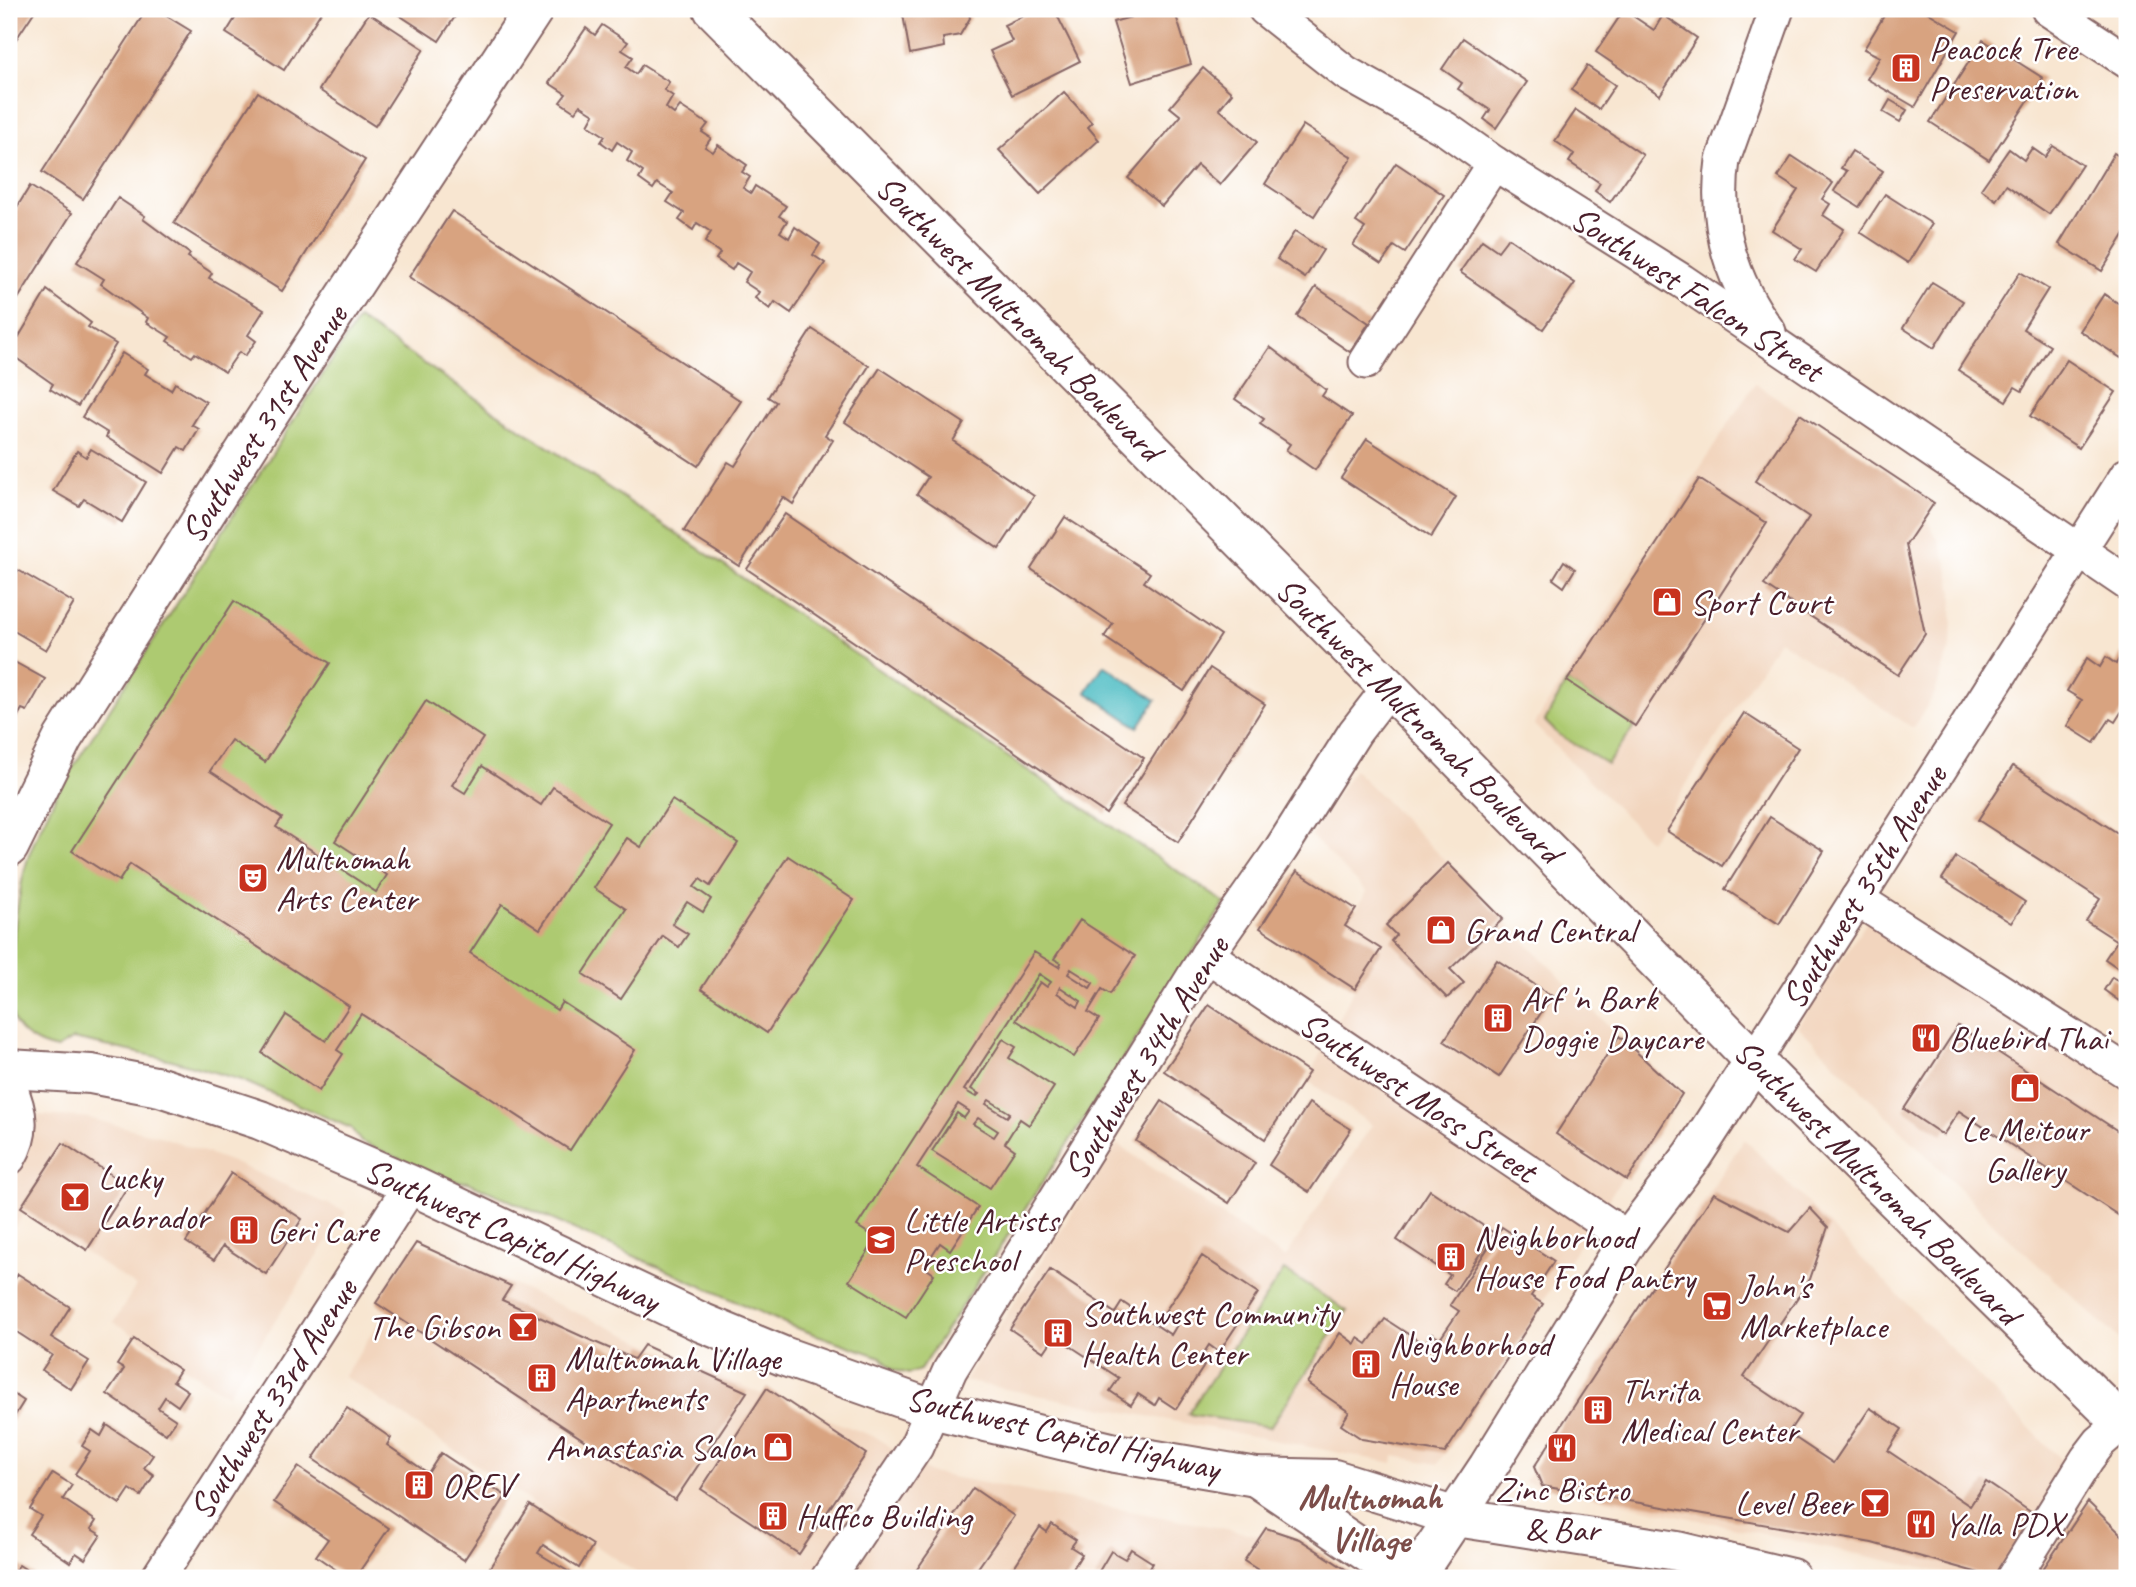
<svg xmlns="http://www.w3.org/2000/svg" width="2136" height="1587" viewBox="0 0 2136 1587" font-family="Caveat,sans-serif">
  <rect width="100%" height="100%" fill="#fff"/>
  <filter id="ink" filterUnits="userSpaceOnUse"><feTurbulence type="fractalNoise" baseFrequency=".0143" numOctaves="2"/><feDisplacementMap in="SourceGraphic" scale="14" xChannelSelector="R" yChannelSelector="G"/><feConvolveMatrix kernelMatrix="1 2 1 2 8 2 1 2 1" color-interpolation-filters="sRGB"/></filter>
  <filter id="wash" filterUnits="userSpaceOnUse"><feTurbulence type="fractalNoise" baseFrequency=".00686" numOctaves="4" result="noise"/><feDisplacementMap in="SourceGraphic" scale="28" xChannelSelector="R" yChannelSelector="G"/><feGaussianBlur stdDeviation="1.57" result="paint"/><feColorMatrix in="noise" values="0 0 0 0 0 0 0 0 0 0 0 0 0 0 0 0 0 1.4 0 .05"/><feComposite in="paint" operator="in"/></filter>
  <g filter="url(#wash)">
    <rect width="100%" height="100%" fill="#f8e6d1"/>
    <g fill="#f2d5be">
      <path d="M1755 383 1888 472 1916 501 1938 539 1948 566 1953 593 1951 645 1934 695 1913 728 1779 640 1650 841 1534 725Z"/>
      <path d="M1354 769 1676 1094 1438 1464 1394 1456 1393 1463 964 1381 1117 1144 1285 1258 1372 1125 1307 1080 1351 994 1375 956 1341 933 1367 892 1311 836Z"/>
      <path d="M1867 921 2127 1091V1346L2002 1232 1798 1026Z"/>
      <path d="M9 1114 84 1117 160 1136 232 1162 346 1212 227 1395 114 1322 136 1286 24 1213 9 1235Z"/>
      <path d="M1744 1139 2066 1465 2083 1511 2127 1554V1578H1968L1524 1482Z"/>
      <path d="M428 1247 763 1395 875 1437 930 1473 1293 1542 1348 1578H644L344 1376Z"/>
    </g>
    <g fill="#adca71" stroke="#7c744e" stroke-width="2">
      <path d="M358 319 1225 903 920 1370 909 1374 893 1370 881 1357 791 1326 468 1182 451 1181 361 1142 351 1128 241 1080 172 1060 73 1039 57 1049C41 1046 20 1036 14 1020 4 990 18 889 28 858 36 834 48 812 59 789Z"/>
      <path d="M1567 681 1635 726 1607 764 1558 734 1545 721Z"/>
      <path d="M1284 1270 1347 1311 1270 1427 1188 1414Z"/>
    </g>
    <path fill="#4fbdc4" stroke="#4c6e78" stroke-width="2" d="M1104 665 1156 700 1138 727 1086 692Z"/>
    <g id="blocks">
      <g fill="#d8a380" fill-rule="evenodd">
        <path d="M9 9H36L9 50Z"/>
        <path d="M147 9H155L191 31 83 199 42 172Z"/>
        <path d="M241 9H323L284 70 226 33Z"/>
        <path d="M390 9H460L439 41Z"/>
        <path d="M902 9H968L970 18 960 35 943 38 944 47 910 54Z"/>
        <path d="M1038 9H1054L1080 61 1012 95 990 51 1012 41 1004 25Z"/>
        <path d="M1129 9H1174L1191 64 1132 83 1113 22 1131 17Z"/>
        <path d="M1888 9H1922L1959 31 1915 107 1867 79 1880 57 1864 49Z"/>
        <path d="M1624 10 1654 30 1663 15 1697 38 1660 95 1596 52Z"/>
        <path d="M369 13 424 49 375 126 319 90Z"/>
        <path d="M602 25 628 42 622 50 633 57 626 67 636 74 642 65 669 82 664 90 673 96 666 108 674 114 680 106 708 124 702 132 711 138 705 147 713 152 718 145 747 165 742 172 750 177 743 188 751 193 755 186 786 206 779 216 787 221 780 232 789 238 795 227 820 244 813 255 825 263 791 313 775 302 770 309 755 298 759 292 744 282 750 272 736 263 732 270 716 259 720 253 705 242 711 232 697 223 693 230 679 220 684 213 667 202 673 193 657 183 653 189 639 179 643 172 627 161 632 152 617 142 612 150 601 142 605 136 588 125 594 114 580 105 575 112 560 102 566 94 549 83 586 28 595 35Z"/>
        <path d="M1463 38 1527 82 1496 128 1484 119 1490 110 1458 89 1462 83 1442 69Z"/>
        <path d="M1983 40 2043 78 1989 160 1930 122Z"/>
        <path d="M1587 66 1615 85 1599 109 1571 90Z"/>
        <path d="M1203 68 1232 93 1219 109 1257 142 1220 185 1197 165 1162 206 1128 178 1181 116 1170 107Z"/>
        <path d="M258 92 365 160 282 291 174 223Z"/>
        <path d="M1064 92 1092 123 1088 127 1099 140 1040 194 999 150Z"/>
        <path d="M1890 100 1907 110 1900 122 1883 112Z"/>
        <path d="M1576 110 1643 155 1610 202 1595 191 1600 183 1569 162 1574 154 1555 141Z"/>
        <path d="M1303 125 1352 157 1314 216 1265 184Z"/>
        <path d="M2053 146 2082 165 2049 214 2006 185 1996 200 1981 189 2009 149 2024 160 2032 148 2045 157Z"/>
        <path d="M1852 151 1883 171 1859 207 1834 191 1847 171 1841 168Z"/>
        <path d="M2114 153 2127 161V230L2102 271 2059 244Z"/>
        <path d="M1792 156 1833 183 1822 199 1830 204 1823 215 1844 229 1816 272 1795 259 1802 249 1772 230 1798 190 1778 177Z"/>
        <path d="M1396 163 1444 195 1405 253 1394 246 1381 264 1353 245 1365 228 1356 222Z"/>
        <path d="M30 186 72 213 9 313V220Z"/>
        <path d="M1885 194 1932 224 1908 263 1860 232Z"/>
        <path d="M118 198 145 216 143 219 190 254 188 257 212 273 209 278 264 310 248 335 256 341 245 356 239 352 225 372 195 353 192 357 167 341 170 337 146 322 148 318 101 284 104 279 77 262Z"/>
        <path d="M452 211 741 401 698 466 409 277Z"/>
        <path d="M1295 231 1323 250 1305 278 1277 259Z"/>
        <path d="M1508 238 1575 283 1543 329 1460 272 1482 240 1498 251Z"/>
        <path d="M2020 272 2048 289 2023 329 2050 346 2022 391 2015 387 2006 401 1958 370Z"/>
        <path d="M1932 282 1963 301 1934 348 1903 328Z"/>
        <path d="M1316 287 1369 323 1350 352 1297 316Z"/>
        <path d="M47 290 91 323 88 327 116 344 78 406 50 389 53 384 9 353Z"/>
        <path d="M2104 294 2127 309V348L2121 358 2080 331Z"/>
        <path d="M812 329 869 366 825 435 833 440 793 504 783 497 739 566 684 531 728 462 735 466 776 402 768 397Z"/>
        <path d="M1270 347 1326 390 1322 396 1352 416 1315 470 1286 450 1290 444 1260 424 1264 419 1235 399Z"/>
        <path d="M122 353 148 369 145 374 171 390 175 383 206 402 192 425 199 429 186 451 179 447 163 473 106 437 108 433 82 417Z"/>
        <path d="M2067 360 2116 392 2079 448 2030 416Z"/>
        <path d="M880 368 964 423 953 441 1034 496 999 549 917 494 928 477 845 422Z"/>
        <path d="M1800 414 1934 503 1906 545 1925 634 1898 675 1764 585 1809 517 1755 481Z"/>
        <path d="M1367 439 1456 497 1431 537 1341 478Z"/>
        <path d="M91 449 146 482 122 522 84 499 79 506 53 491 77 451 86 457Z"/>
        <path d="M1699 479 1767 523 1635 726 1567 681Z"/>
        <path d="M785 514 1144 758 1106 814 747 569Z"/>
        <path d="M1065 517 1150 573 1144 582 1221 635 1184 691 1104 637 1113 624 1031 569Z"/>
        <path d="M1564 561 1575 569 1564 587 1553 579Z"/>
        <path d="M18 570 74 603 46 650 9 628V586Z"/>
        <path d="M234 601 330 663 265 762 231 740 210 771 282 818 276 827 376 892 387 875 335 841 426 701 483 738 452 785 465 793 482 766 541 805 553 787 609 823 540 929 502 904 470 953 557 1010 562 1002 635 1050 570 1150 361 1014 337 1050 343 1054 319 1091 262 1053 286 1015 326 1041 349 1006 130 864 119 881 72 851Z"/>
        <path d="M2122 653 2127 657V703L2115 722 2110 719 2094 743 2067 726 2082 700 2067 691 2087 658 2100 667 2106 657 2116 664Z"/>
        <path d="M9 659 45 679 27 711 22 709 12 726 9 725Z"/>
        <path d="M1210 668 1265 704 1178 842 1122 806Z"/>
        <path d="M1744 713 1798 748 1722 866 1667 831Z"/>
        <path d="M2013 766 2127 839 2125 863 2127 865V974L2105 959 2117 941 2086 921 2100 899 1978 820Z"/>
        <path d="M672 800 738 843 710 886 700 879 694 887 711 899 703 912 687 902 672 924 688 934 679 947 663 936 621 999 583 974 626 909 594 888 627 838 641 847Z"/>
        <path d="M1770 817 1824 851 1779 924 1725 889Z"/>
        <path d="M788 856 854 900 767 1033 701 989Z"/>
        <path d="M1956 857 2025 902 2011 923 1942 879Z"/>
        <path d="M1448 863 1503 919 1450 969 1464 983 1447 998 1391 941 1396 935 1386 925Z"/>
        <path d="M1297 871 1356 909 1345 926 1381 949 1355 989 1260 928Z"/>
        <path d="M1080 920 1135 956 1110 994 1102 989 1088 1012 1099 1019 1074 1057 1016 1020 1040 982 1047 987 1051 982 1039 974 964 1090 976 1097 979 1094 971 1089 1003 1039 1016 1047 1009 1058 1054 1087 1029 1125 1020 1119 1005 1143 1015 1150 990 1188 932 1151 957 1113 964 1118 969 1111 958 1104 917 1167 978 1207 950 1250 940 1243 924 1267 934 1274 906 1317 849 1281 873 1244 880 1249 884 1243 857 1226 1034 952 1059 967 1061 963 1054 959ZM1071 969 1093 983 1090 988 1068 974ZM1060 987 1081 1001 1078 1007 1057 993ZM989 1100 1010 1113 1007 1117 986 1104ZM978 1118 998 1131 994 1137 973 1124Z"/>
        <path d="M1497 960 1552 996 1499 1077 1444 1041Z"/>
        <path d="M2112 977 2127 986 2119 1001 2104 990Z"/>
        <path d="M1209 1005 1309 1072 1265 1139 1164 1071Z"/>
        <path d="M1958 1026 2127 1137V1221L1959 1111 1943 1135 1904 1109Z"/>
        <path d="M1619 1036 1682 1094 1627 1180 1556 1134Z"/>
        <path d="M1162 1101 1255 1163 1229 1203 1136 1141Z"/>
        <path d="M1309 1103 1351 1129 1309 1192 1269 1165Z"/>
        <path d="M63 1143 128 1186 87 1250 21 1207Z"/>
        <path d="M231 1173 302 1219 266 1274 223 1246 214 1260 186 1242Z"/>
        <path d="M1430 1190 1494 1233 1455 1291 1444 1284 1450 1275 1397 1240Z"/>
        <path d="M1714 1193 1789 1232 1810 1208 1828 1227 1810 1279 1744 1377 1800 1415 1788 1433 1833 1463 1870 1408 1902 1429 1888 1451 1970 1506 1986 1482 2035 1515 1993 1577 1872 1543 1542 1486 1534 1467Z"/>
        <path d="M1502 1227 1554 1261 1531 1296 1543 1304 1445 1453 1362 1439 1341 1425 1349 1412 1307 1383 1340 1333 1355 1344 1358 1338 1367 1344 1385 1319 1425 1345 1432 1334 1440 1339 1459 1311 1450 1305Z"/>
        <path d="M416 1243 511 1286 502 1300 590 1340 634 1359 644 1345 747 1392 675 1500 376 1303Z"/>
        <path d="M1202 1256 1258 1293 1219 1352 1209 1345 1198 1362 1204 1366 1176 1409 1159 1398 1155 1405 1138 1394 1131 1405 1110 1391 1119 1378 1055 1336 1044 1352 1010 1329 1050 1270 1115 1313 1122 1302 1171 1335 1177 1325 1162 1316Z"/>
        <path d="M18 1274 70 1307 51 1337 89 1361 71 1389 42 1370 52 1355 9 1327V1288Z"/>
        <path d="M134 1339 180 1370 173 1381 188 1391 178 1406 165 1397 158 1408 176 1420 166 1434 107 1394 124 1369 117 1365Z"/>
        <path d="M767 1388 866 1454 799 1554 701 1489Z"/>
        <path d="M9 1391 24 1401 9 1425Z"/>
        <path d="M347 1408 391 1438 387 1445 428 1473 441 1453 506 1496 464 1560 313 1459Z"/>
        <path d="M107 1425 153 1455 144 1468 154 1475 141 1496 130 1489 120 1504 75 1474 90 1451 82 1446 92 1430 101 1436Z"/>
        <path d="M298 1467 389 1528 355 1578H348L316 1556 328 1539 274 1502Z"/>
        <path d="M53 1473 72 1485 63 1499 96 1521 91 1529 101 1535 85 1559 76 1553 70 1562 29 1534 41 1516 30 1509Z"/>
        <path d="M973 1488 1014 1516 971 1578H911Z"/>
        <path d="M2088 1502 2127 1540V1578H2037Z"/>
        <path d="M530 1505 593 1545 579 1568 543 1545 538 1553 579 1578H490L485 1575Z"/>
        <path d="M1052 1524 1076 1540 1071 1547 1082 1554 1067 1578H1007L1040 1527 1047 1532Z"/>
        <path d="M1266 1528 1299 1539 1359 1578H1271L1244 1561Z"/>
        <path d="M1131 1549 1153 1563 1148 1572 1158 1578H1095L1111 1551 1125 1559Z"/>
        <path d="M19 1565 39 1578H10Z"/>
        <path d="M1526 1573 1550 1577V1578H1522Z"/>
      </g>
    </g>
  </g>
  <g filter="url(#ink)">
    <use href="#blocks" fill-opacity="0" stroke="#876565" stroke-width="2"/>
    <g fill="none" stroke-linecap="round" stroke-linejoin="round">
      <g stroke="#876565" stroke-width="37">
        <g id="street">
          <path d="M1265 9 1346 73 1446 129 1494 163 1682 281 2127 583"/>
          <path d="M2048 9 2127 61"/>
          <path d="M1769 332C1731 281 1714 224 1723 160L1777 9"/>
          <path d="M1366 362 1494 163"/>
          <path d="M1857 899 2127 1072"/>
          <path d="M1207 955 1629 1239"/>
          <path d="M1754 1061 2127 475"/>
          <path d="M9 1085C21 1112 24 1133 9 1158"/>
          <path d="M158 1578 411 1185"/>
          <path d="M828 1578 916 1447 950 1370 1207 955 1281 849 1355 732 1389 688"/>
          <path d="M2013 1578 2087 1459 2100 1442 2127 1419"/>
        </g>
      </g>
      <g stroke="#876565" stroke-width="42">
        <g id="secondary">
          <path d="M713 9 1389 688 1777 1084 2127 1428"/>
          <path d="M9 847 63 738 264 421 534 9"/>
          <path d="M9 1069 91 1074 160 1087 260 1120 411 1185 703 1323 783 1356 932 1409 1115 1453 1256 1477 1334 1479 1456 1517 1677 1551 1791 1578"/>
          <path d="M1256 1477 1405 1578"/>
          <path d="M1414 1578 1488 1467 1629 1239 1693 1155 1754 1061"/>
        </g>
      </g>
      <use href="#street" stroke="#fff" stroke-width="33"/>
      <use href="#secondary" stroke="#fff" stroke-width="38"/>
    </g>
  </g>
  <defs>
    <g id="building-square" transform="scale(1.575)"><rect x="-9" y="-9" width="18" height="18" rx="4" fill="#c8321e" stroke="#fff"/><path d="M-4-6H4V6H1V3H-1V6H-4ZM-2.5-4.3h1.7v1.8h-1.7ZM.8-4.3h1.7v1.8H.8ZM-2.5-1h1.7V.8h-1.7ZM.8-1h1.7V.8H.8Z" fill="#fff"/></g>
    <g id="shop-square" transform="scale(1.575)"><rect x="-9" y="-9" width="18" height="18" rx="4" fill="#c8321e" stroke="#fff"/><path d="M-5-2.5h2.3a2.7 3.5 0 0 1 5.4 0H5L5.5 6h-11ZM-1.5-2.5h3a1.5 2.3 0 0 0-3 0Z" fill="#fff"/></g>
    <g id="theatre-square" transform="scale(1.575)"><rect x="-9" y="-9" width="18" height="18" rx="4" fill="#c8321e" stroke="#fff"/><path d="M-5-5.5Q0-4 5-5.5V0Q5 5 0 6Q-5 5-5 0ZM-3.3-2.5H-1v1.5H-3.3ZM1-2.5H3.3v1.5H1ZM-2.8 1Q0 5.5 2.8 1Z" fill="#fff"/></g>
    <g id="restaurant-square" transform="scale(1.575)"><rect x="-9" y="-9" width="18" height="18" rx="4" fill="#c8321e" stroke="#fff"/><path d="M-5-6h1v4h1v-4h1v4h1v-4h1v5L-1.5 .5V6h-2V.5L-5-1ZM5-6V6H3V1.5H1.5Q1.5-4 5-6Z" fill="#fff"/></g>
    <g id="bar-square" transform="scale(1.575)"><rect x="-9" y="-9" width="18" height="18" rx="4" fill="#c8321e" stroke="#fff"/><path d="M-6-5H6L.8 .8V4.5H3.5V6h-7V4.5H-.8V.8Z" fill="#fff"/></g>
    <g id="school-square" transform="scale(1.575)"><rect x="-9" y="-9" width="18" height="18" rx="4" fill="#c8321e" stroke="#fff"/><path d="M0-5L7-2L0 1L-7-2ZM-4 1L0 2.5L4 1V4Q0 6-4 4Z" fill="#fff"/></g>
    <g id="supermarket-square" transform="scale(1.575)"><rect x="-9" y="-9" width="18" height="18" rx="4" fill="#c8321e" stroke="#fff"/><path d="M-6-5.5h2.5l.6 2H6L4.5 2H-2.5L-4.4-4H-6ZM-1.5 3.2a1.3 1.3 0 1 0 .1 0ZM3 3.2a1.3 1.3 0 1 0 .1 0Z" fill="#fff"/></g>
  </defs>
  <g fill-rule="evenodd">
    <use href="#building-square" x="1906" y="68"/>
    <use href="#shop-square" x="1667" y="602"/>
    <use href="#theatre-square" x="253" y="878"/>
    <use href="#shop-square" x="1441" y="930"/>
    <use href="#building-square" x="1498" y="1018"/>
    <use href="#restaurant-square" x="1926" y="1038"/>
    <use href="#shop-square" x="2025" y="1088"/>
    <use href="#bar-square" x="75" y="1197"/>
    <use href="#building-square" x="244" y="1230"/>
    <use href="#school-square" x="881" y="1240"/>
    <use href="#building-square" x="1451" y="1257"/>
    <use href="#supermarket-square" x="1717" y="1306"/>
    <use href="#bar-square" x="523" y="1327"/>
    <use href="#building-square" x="1058" y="1333"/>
    <use href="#building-square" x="1366" y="1364"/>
    <use href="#building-square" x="542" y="1378"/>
    <use href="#building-square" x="1598" y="1410"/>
    <use href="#shop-square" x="778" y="1447"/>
    <use href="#restaurant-square" x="1562" y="1448"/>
    <use href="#building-square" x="419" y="1485"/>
    <use href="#bar-square" x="1875" y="1503"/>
    <use href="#building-square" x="773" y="1516"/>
    <use href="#restaurant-square" x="1921" y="1524"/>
  </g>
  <g text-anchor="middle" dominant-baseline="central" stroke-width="5" stroke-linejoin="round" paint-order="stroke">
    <g font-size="35" fill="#4a1f2b" stroke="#fff" text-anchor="start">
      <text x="1929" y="48">Peacock Tree<tspan x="1929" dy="40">Preservation</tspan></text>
      <text x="1690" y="602">Sport Court</text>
      <text x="276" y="858">Multnomah<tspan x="276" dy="40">Arts Center</tspan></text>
      <text x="1464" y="930">Grand Central</text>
      <text x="1521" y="998">Arf 'n Bark<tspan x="1521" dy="40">Doggie Daycare</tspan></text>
      <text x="1949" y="1038">Bluebird Thai</text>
      <text x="2025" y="1129" text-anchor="middle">Le Meitour<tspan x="2025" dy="40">Gallery</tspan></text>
      <text x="98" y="1177">Lucky<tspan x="98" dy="40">Labrador</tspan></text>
      <text x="904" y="1220">Little Artists<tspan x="904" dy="40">Preschool</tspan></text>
      <text x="267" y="1230">Geri Care</text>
      <text x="1474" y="1237">Neighborhood<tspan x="1474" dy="40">House Food Pantry</tspan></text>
      <text x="1740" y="1286">John's<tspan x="1740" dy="40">Marketplace</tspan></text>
      <text x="1081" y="1313">Southwest Community<tspan x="1081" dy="40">Health Center</tspan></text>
      <text x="500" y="1327" text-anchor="end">The Gibson</text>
      <text x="1389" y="1344">Neighborhood<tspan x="1389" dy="40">House</tspan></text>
      <text x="565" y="1358">Multnomah Village<tspan x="565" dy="40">Apartments</tspan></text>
      <text x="1621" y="1390">Thrita<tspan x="1621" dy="40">Medical Center</tspan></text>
      <text x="755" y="1447" text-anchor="end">Annastasia Salon</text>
      <text x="442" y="1485">OREV</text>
      <text x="1562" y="1489" text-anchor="middle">Zinc Bistro<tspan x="1562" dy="40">&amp; Bar</tspan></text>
      <text x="1852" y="1503" text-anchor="end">Level Beer</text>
      <text x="796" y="1516">Huffco Building</text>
      <text x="1944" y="1524">Yalla PDX</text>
    </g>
    <g font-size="35" fill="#4a1f2b" stroke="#fff">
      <text transform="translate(1697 294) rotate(33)">Southwest Falcon Street</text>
      <text transform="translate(1019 318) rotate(45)">Southwest Multnomah Boulevard</text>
      <text transform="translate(264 424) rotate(-57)">Southwest 31st Avenue</text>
      <text transform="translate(1419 720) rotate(45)">Southwest Multnomah Boulevard</text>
      <text transform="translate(1864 887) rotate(-58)">Southwest 35th Avenue</text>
      <text transform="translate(1146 1058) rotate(-58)">Southwest 34th Avenue</text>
      <text transform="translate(1418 1097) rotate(34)">Southwest Moss Street</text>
      <text transform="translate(1877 1182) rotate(45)">Southwest Multnomah Boulevard</text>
      <text transform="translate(512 1235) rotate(25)">Southwest Capitol Highway</text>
      <text transform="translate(273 1399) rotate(-57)">Southwest 33rd Avenue</text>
      <text transform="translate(1063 1433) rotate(13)">Southwest Capitol Highway</text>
    </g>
    <g font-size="37" font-weight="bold" fill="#7c4d49" stroke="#fff">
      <text x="1370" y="1496">Multnomah<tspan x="1370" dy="43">Village</tspan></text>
    </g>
  </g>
  <rect width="2136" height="1587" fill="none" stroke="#fff" stroke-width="35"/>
</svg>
